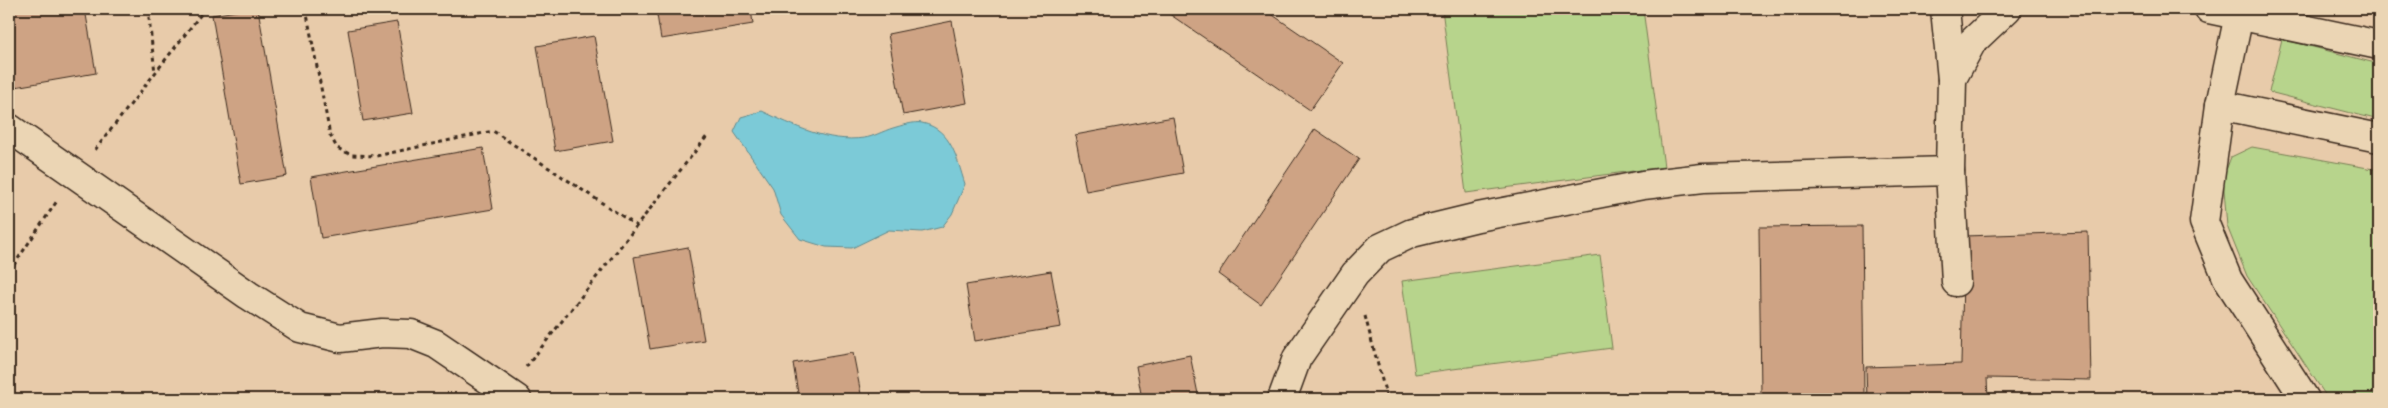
<svg xmlns="http://www.w3.org/2000/svg" width="2388" height="408" viewBox="0 0 2388 408" font-family="'Patrick Hand',sans-serif">
  <rect width="100%" height="100%" fill="#e8cbaa"/>
  <filter id="ink" filterUnits="userSpaceOnUse"><feTurbulence type="fractalNoise" baseFrequency=".02" numOctaves="2"/><feDisplacementMap in="SourceGraphic" scale="10" xChannelSelector="R" yChannelSelector="G"/><feConvolveMatrix kernelMatrix="1 2 1 2 8 2 1 2 1" color-interpolation-filters="sRGB"/></filter>
  <g filter="url(#ink)">
    <g fill="#b7d48c" stroke="#797f55">
      <path d="M1442 9H1643L1664 167 1466 193Z"/>
      <path d="M2282 39 2379 64V120L2269 92Z"/>
      <path d="M2252 147 2379 170V386L2371 399H2328L2247 276 2227 226 2223 178 2231 157Z"/>
      <path d="M1600 255 1612 348 1415 374 1402 281Z"/>
    </g>
    <path fill="#7bcad7" stroke="#618a8d" d="M762 111C794 126 828 143 864 138 873 137 883 131 893 128 900 126 915 121 922 123 952 129 957 160 965 184L952 214 942 227 922 232 889 230 852 248 826 247 800 239 781 215 773 188 734 132 741 117Z"/>
    <g fill="#cea384" stroke="#3b2a1e">
      <path d="M9 9H85L96 73 9 88Z"/>
      <path d="M248 9H258L287 176 241 184 212 15Z"/>
      <path d="M656 9H751L753 24 661 39Z"/>
      <path d="M1162 9H1264L1343 63 1310 110Z"/>
      <path d="M952 21 967 103 903 115 888 34Z"/>
      <path d="M397 22 413 113 363 121 348 30Z"/>
      <path d="M594 36 613 141 555 151 537 46Z"/>
      <path d="M1173 117 1183 173 1086 191 1075 135Z"/>
      <path d="M1315 129 1359 159 1261 305 1218 274Z"/>
      <path d="M483 148 493 209 321 238 311 177Z"/>
      <path d="M1862 226 1864 394 1761 395 1759 227Z"/>
      <path d="M2088 232 2091 380 1987 378 1988 399H1867L1866 367 1961 364 1964 236Z"/>
      <path d="M688 247 704 340 650 349 634 257Z"/>
      <path d="M1051 271 1061 327 975 341 966 285Z"/>
      <path d="M853 353 862 399H799L793 363Z"/>
      <path d="M1190 355 1199 399H1142L1136 366Z"/>
    </g>
    <g fill="none" stroke-linecap="round" stroke-linejoin="round">
      <g stroke="#3b2a1e" stroke-width="31">
        <g id="minor">
          <path d="M1945 9 1952 79"/>
          <path d="M2209 9 2379 45"/>
          <path d="M2239 15 2220 105 2204 222 2228 280 2305 399"/>
          <path d="M2220 105 2379 138"/>
          <path d="M9 128 248 295 300 328 340 338 382 333 411 334 436 344 517 399"/>
          <path d="M1956 282 1950 171 1952 79 1972 42 2007 9"/>
          <path d="M1282 399 1297 358 1355 274 1380 248 1412 233 1478 217 1643 185 1703 178 1950 171"/>
        </g>
      </g>
      <g stroke="#3b2a1e" stroke-width="3" stroke-dasharray="4 4" stroke-linecap="butt">
        <path d="M148 9 155 73"/>
        <path d="M306 9 330 135 337 148 352 155 376 156 493 131 637 226"/>
        <path d="M95 150 205 9"/>
        <path d="M9 272 57 201"/>
        <path d="M1365 316 1387 399"/>
        <path d="M526 367 708 135"/>
      </g>
      <use href="#minor" stroke="#ebd5b4" stroke-width="28"/>
    </g>
  </g>
  <rect width="2388" height="408" fill="none" stroke="#ebd5b4" stroke-width="30"/>
  <rect x="15" y="15" width="2358" height="378" fill="none" stroke="#3b2a1e" stroke-width="2" filter="url(#ink)"/>
</svg>
